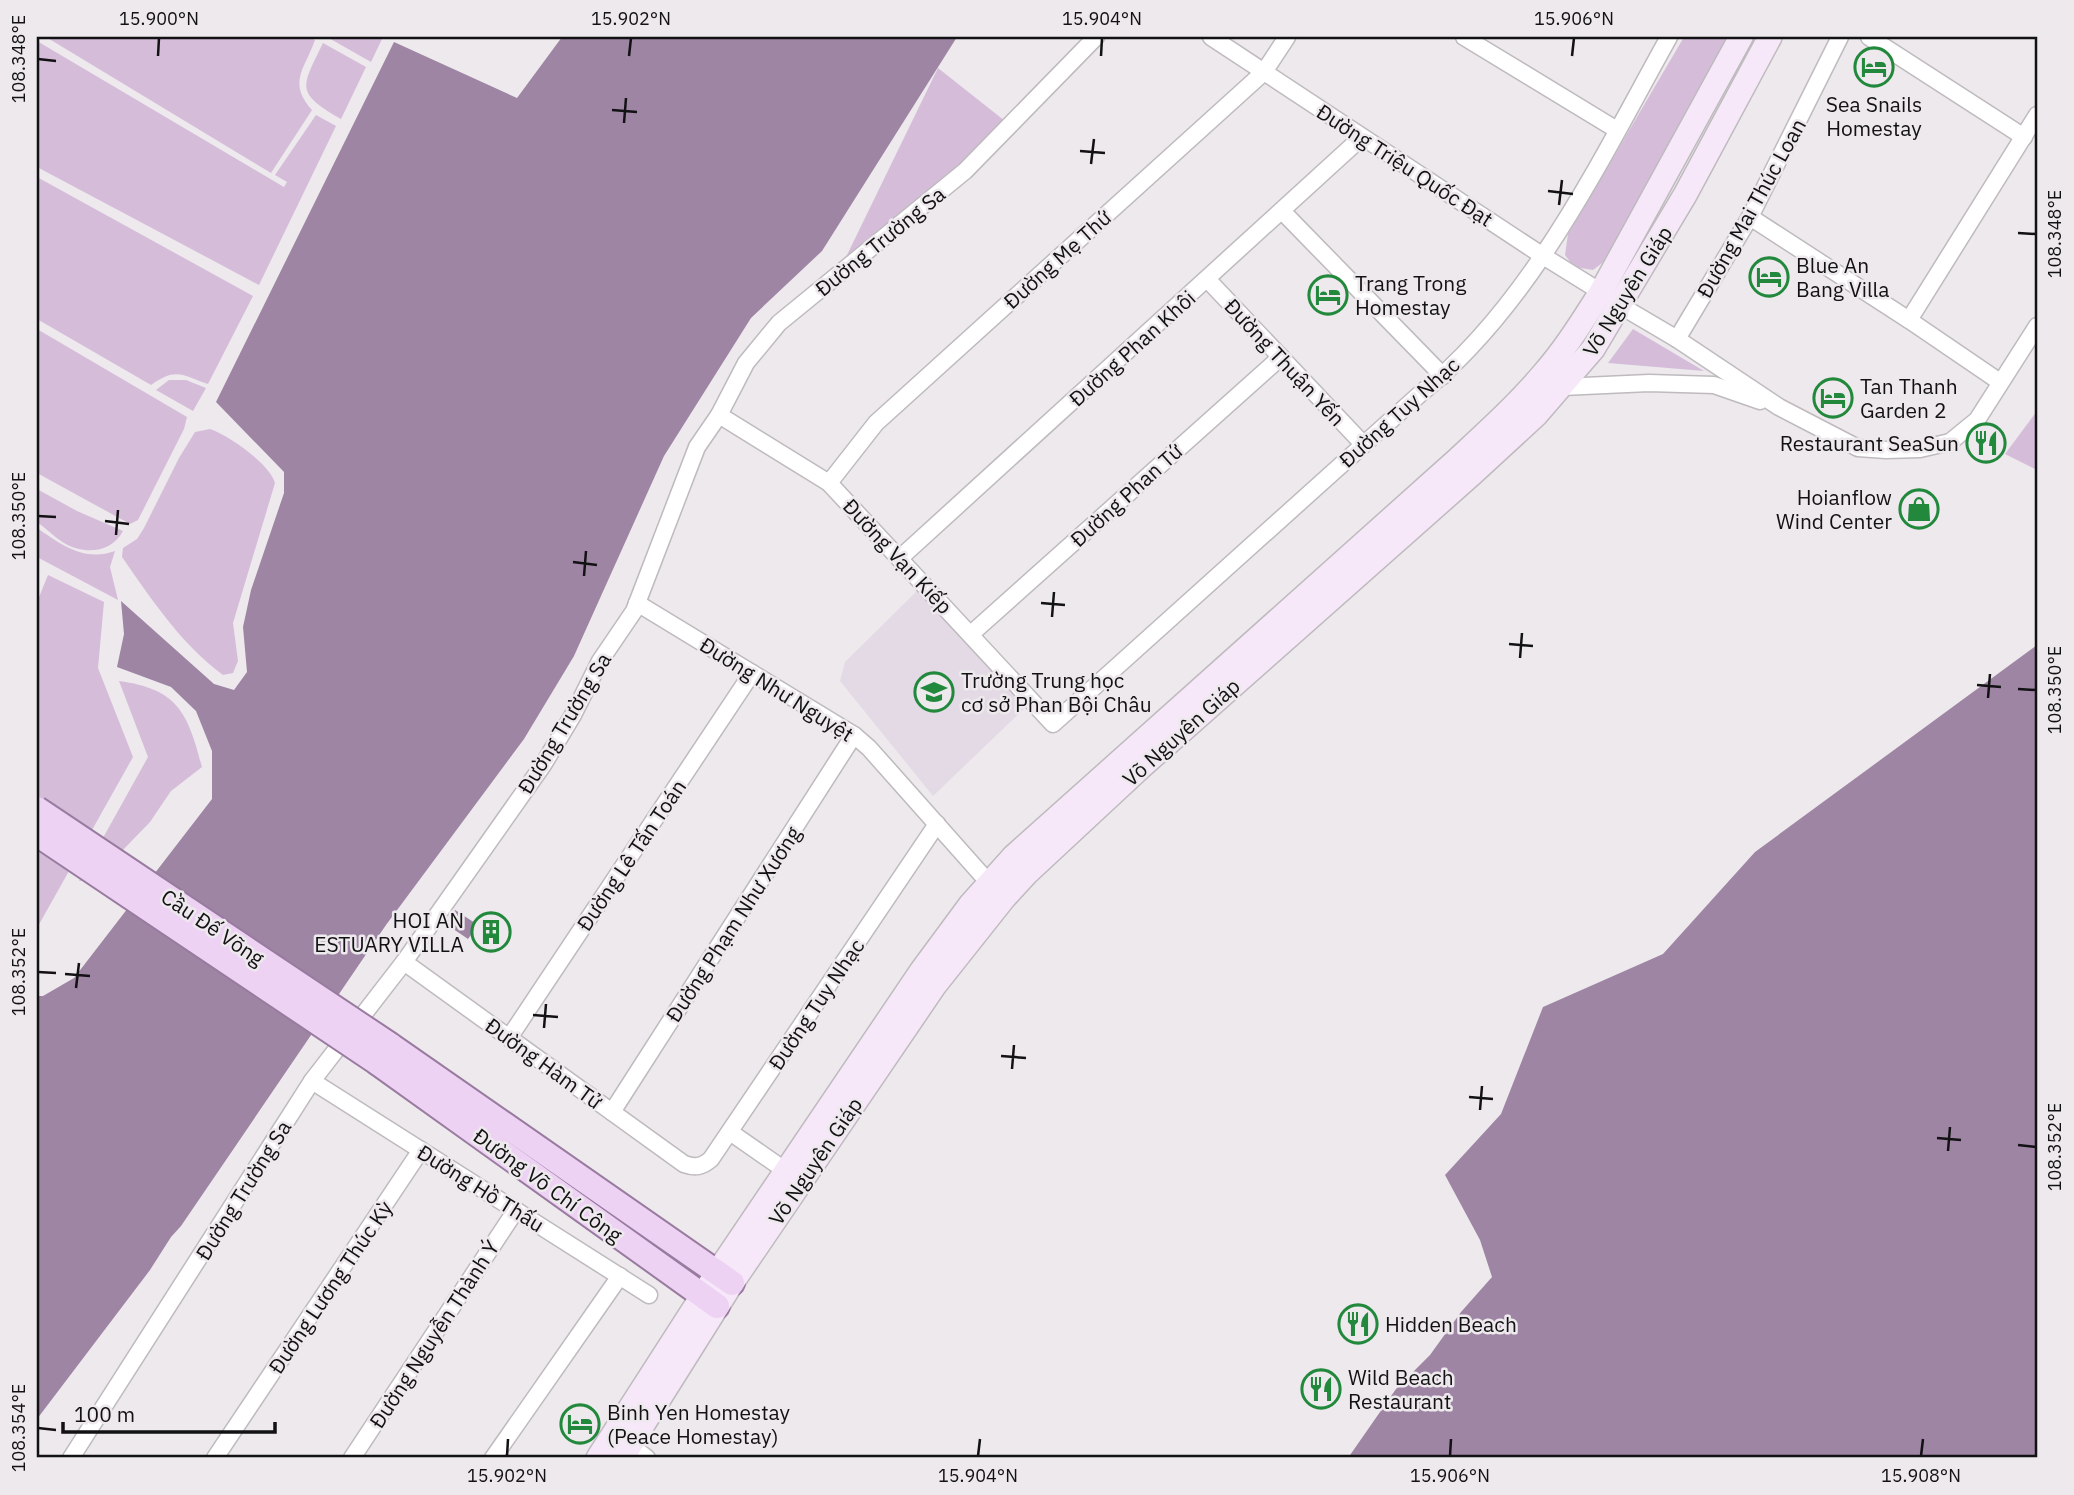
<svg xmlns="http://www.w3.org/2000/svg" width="2074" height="1495" viewBox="0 0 2074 1495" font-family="'IBM Plex Sans',sans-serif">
  <rect width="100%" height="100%" fill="#ede9ed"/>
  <path fill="#e3dae5" d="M920 588 1030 703 933 796 840 681 845 662Z"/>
  <g fill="#d5bdda">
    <path d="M46 37H310L315 40C305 69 287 82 312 110L271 173Z"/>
    <path d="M327 37H383L371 62Z"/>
    <path d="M1684 37H1729L1606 260 1593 270 1574 267 1565 255 1568 234Z"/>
    <path d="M37 41 284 187 287 182 275 175 316 115 336 126 259 285 37 167Z"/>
    <path d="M323 43 366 67 341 119C294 92 302 87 323 43Z"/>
    <path d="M938 68 1010 125 846 269V257Z"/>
    <path d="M37 177 253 296 208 384C182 375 176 367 151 385L37 319Z"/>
    <path d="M37 329 187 417 184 429 138 520 130 524 37 473Z"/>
    <path d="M1633 329 1704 371 1608 363Z"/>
    <path d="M169 380H186L206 388 193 411 156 390Z"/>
    <path d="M2037 411V470L2005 454Z"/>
    <path d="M210 429C228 435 270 464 275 483L233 623 238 661 233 673 223 675C181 644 152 600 122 557L123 548 137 539 144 528 179 458 195 432Z"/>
    <path d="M37 489 77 511 123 531C111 553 85 555 64 543 54 537 46 528 37 522Z"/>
    <path d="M37 528C62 545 84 562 115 551L110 567 118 600 37 557Z"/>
    <path d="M48 575 104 602 98 668 133 757 37 928V602Z"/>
    <path d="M119 681C178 689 188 713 202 767L171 791 150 822 121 852 104 878 79 881 148 757Z"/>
  </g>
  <g fill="#9e85a4">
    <path d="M562 37H957L822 251 751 318 664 456 574 656 524 739 386 925 181 1226 171 1237 150 1270 37 1419V996H43L74 978 212 799V751L196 711 171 687 117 667 124 634 121 601 214 684 234 690 247 672 243 627 251 590 284 493V472L216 402 394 42 517 98Z"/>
    <path d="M2037 645V1458H1348L1396 1389 1430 1355 1461 1312 1492 1277 1480 1240 1445 1175 1501 1114 1543 1007 1663 954 1755 852Z"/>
    <path d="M455 910 478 925 468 939 446 924Z"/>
  </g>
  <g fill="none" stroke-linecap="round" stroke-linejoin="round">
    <g stroke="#bebabe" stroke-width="19">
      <g id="minor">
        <path d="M1211 37 1543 256 1601 292"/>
        <path d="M1464 37 1617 130"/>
        <path d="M1869 37 2024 137"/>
        <path d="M1282 211 1443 376"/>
        <path d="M1750 217 1909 320 2000 382"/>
        <path d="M1207 279 1363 444"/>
        <path d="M1621 306 1677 339 1779 407 1858 448 1886 450 1920 449 1950 442 1977 420 2037 326"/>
        <path d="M1909 320 2037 115"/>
        <path d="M1677 339 1750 217 1840 37"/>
        <path d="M1562 387 1649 383 1714 385 1760 401"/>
        <path d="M719 415 829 483 1053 724 1420 394C1531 306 1601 159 1669 37"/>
        <path d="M829 483 876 423 1264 72 1287 37"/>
        <path d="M900 558 1362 137"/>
        <path d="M637 603 854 735 869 748 989 883"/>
        <path d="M971 634 1281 357"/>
        <path d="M404 962 684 1164C695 1168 702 1167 711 1159L937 824"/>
        <path d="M509 1038 752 673"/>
        <path d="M312 1081 649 1295"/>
        <path d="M612 1112 854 735"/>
        <path d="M730 1132 786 1171"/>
        <path d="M630 1445 647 1458"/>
        <path d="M71 1458 312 1081 404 962 543 765 573 715 600 661 634 611 697 447 719 415 746 363 779 323 965 171 1096 37"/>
        <path d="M215 1458 421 1150"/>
        <path d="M352 1458 516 1210"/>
        <path d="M493 1458 620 1276"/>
      </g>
    </g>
    <g stroke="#bebabe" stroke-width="26">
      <g id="secondary">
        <path d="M598 1458 717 1273 922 970 970 905 1014 856 1458 459C1488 431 1518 404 1544 373 1566 348 1583 320 1601 292L1741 37"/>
        <path d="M622 1458 732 1283 935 985 1004 898 1027 873 1141 767 1472 474 1536 415 1593 349 1685 195 1770 37"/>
      </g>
    </g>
    <g stroke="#997ba0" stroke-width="28">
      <g id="primary">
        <path d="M390 1045 732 1283"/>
        <path d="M378 1063 717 1306"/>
      </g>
    </g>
    <use href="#minor" stroke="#fff" stroke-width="16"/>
    <use href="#secondary" stroke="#f6e8f9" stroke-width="23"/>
    <use href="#primary" stroke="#edd2f4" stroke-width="24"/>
    <g stroke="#997ba0" stroke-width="28" stroke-linecap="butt">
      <g id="primary-bridge">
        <path d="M37 809 390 1045"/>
        <path d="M37 834 378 1063"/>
      </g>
    </g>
    <use href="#primary-bridge" stroke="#edd2f4" stroke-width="24"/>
  </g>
  <path fill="none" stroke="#121113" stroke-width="2.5" d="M158 56 159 38M629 56 631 38M1101 56 1102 38M1572 56 1574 38M38 59 56 61M612 110 637 112M624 123 626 98M1080 151 1105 153M1091 164 1094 139M1548 191 1573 194M1559 205 1562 180M2018 233 2036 234M38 516 56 517M105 521 129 524M116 535 118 510M573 562 597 565M584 576 586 551M1041 603 1065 605M1052 617 1054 592M1509 644 1533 646M1520 658 1522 633M1977 685 2001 687M2018 689 2036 690M1988 698 1990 674M38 972 56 973M65 974 90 976M76 988 79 963M533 1015 558 1017M544 1028 546 1004M1001 1056 1026 1058M1012 1069 1014 1045M1469 1097 1493 1099M1480 1110 1482 1086M1937 1138 1961 1140M2018 1145 2036 1147M1948 1151 1950 1127M38 1428 56 1430M507 1456 508 1439M978 1456 980 1439M1450 1456 1451 1439M1921 1456 1923 1439"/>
  <defs>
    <g id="hotel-ring" transform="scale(2.0125)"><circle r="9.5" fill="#ede9ed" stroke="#22883c" stroke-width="1.5"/><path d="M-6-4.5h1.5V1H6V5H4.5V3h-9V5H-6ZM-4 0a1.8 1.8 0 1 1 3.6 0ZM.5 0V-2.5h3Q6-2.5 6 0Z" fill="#22883c"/></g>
    <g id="restaurant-ring" transform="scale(2.0125)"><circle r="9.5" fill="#ede9ed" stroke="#22883c" stroke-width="1.5"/><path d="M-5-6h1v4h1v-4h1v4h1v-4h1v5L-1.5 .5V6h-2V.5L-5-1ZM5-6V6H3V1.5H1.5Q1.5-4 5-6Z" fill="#22883c"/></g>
    <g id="shop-ring" transform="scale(2.0125)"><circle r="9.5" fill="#ede9ed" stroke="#22883c" stroke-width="1.5"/><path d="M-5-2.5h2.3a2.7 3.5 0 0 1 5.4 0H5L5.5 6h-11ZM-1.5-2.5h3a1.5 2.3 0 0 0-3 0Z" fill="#22883c"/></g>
    <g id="school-ring" transform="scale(2.0125)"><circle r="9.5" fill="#ede9ed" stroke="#22883c" stroke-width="1.5"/><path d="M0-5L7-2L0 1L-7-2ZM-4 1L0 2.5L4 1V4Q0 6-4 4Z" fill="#22883c"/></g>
    <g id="building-ring" transform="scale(2.0125)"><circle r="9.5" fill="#ede9ed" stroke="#22883c" stroke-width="1.5"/><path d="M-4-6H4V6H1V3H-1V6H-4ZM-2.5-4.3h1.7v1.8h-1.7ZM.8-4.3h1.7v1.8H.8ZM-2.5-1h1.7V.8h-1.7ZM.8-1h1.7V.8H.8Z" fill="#22883c"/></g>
  </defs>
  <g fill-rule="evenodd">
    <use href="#hotel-ring" x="1874" y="67"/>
    <use href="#hotel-ring" x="1769" y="277"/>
    <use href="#hotel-ring" x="1328" y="295"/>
    <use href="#hotel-ring" x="1833" y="398"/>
    <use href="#restaurant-ring" x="1986" y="443"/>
    <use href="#shop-ring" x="1919" y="509"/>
    <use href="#school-ring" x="934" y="692"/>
    <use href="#building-ring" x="491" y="932"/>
    <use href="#restaurant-ring" x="1358" y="1324"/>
    <use href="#restaurant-ring" x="1321" y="1389"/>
    <use href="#hotel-ring" x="580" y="1424"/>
  </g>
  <g text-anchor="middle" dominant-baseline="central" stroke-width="5" stroke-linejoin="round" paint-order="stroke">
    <g font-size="21" fill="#121113" stroke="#ede9ed" text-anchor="start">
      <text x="1874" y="104" text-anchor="middle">Sea Snails<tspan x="1874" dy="24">Homestay</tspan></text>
      <text x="1796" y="265">Blue An<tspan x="1796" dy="24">Bang Villa</tspan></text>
      <text x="1355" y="283">Trang Trong<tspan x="1355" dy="24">Homestay</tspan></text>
      <text x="1860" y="386">Tan Thanh<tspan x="1860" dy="24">Garden 2</tspan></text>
      <text x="1959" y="443" text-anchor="end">Restaurant SeaSun</text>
      <text x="1892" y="497" text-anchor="end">Hoianflow<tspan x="1892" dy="24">Wind Center</tspan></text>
      <text x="961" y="680">Trường Trung học<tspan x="961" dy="24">cơ sở Phan Bội Châu</tspan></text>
      <text x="464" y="920" text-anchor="end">HOI AN<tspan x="464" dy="24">ESTUARY VILLA</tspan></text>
      <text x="1385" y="1324">Hidden Beach</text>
      <text x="1348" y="1377">Wild Beach<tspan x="1348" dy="24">Restaurant</tspan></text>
      <text x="607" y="1412">Binh Yen Homestay<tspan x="607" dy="24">(Peace Homestay)</tspan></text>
    </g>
    <g font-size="21" fill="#121113" stroke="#ede9ed">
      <text transform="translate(1405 165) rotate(33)">Đường Triệu Quốc Đạt</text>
      <text transform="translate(1751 208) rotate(-61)">Đường Mai Thúc Loan</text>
      <text transform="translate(880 241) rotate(-39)">Đường Trường Sa</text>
      <text transform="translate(1057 259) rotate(-42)">Đường Mẹ Thứ</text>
      <text transform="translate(1627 291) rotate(-58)">Võ Nguyên Giáp</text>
      <text transform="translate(1132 348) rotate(-42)">Đường Phan Khôi</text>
      <text transform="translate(1285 362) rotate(47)">Đường Thuận Yến</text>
      <text transform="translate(1399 412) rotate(-42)">Đường Tuy Nhạc</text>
      <text transform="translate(1126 495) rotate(-42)">Đường Phan Tứ</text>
      <text transform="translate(898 556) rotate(47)">Đường Vạn Kiếp</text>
      <text transform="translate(777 689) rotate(32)">Đường Như Nguyệt</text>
      <text transform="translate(564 723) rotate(-59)">Đường Trường Sa</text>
      <text transform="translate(1181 732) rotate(-42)">Võ Nguyên Giáp</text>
      <text transform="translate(631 855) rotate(-56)">Đường Lê Tấn Toán</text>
      <text transform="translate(733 924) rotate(-57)">Đường Phạm Như Xương</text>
      <text transform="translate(213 927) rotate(34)">Cầu Đế Võng</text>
      <text transform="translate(816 1004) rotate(-56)">Đường Tuy Nhạc</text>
      <text transform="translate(544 1063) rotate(36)">Đường Hàm Tử</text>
      <text transform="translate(815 1161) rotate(-56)">Võ Nguyên Giáp</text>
      <text transform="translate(548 1185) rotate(36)">Đường Võ Chí Công</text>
      <text transform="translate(481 1188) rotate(32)">Đường Hồ Thấu</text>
      <text transform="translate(243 1190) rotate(-58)">Đường Trường Sa</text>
      <text transform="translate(330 1287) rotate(-56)">Đường Lương Thúc Kỳ</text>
      <text transform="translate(434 1334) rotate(-57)">Đường Nguyễn Thành Ý</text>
    </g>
  </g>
  <rect width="2074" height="1495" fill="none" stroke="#ede9ed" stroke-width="77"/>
  <path d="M63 1422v10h212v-10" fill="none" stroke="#121113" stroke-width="3.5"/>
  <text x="74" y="1422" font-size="21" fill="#121113" stroke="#ede9ed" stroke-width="5" paint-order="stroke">100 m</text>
  <rect x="38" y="38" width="1998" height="1418" fill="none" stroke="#121113" stroke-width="2.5"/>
  <g font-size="18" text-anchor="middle" fill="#121113">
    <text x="159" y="25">15.900°N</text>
    <text x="631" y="25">15.902°N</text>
    <text x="1102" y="25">15.904°N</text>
    <text x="1574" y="25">15.906°N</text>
    <text transform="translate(19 59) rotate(-90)" y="6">108.348°E</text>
    <text transform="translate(2055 234) rotate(-90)" y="6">108.348°E</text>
    <text transform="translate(19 516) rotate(-90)" y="6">108.350°E</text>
    <text transform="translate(2055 690) rotate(-90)" y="6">108.350°E</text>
    <text transform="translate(19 972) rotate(-90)" y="6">108.352°E</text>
    <text transform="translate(2055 1147) rotate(-90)" y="6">108.352°E</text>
    <text transform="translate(19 1428) rotate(-90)" y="6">108.354°E</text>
    <text x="507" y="1482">15.902°N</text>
    <text x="978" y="1482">15.904°N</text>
    <text x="1450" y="1482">15.906°N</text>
    <text x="1921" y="1482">15.908°N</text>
  </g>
</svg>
